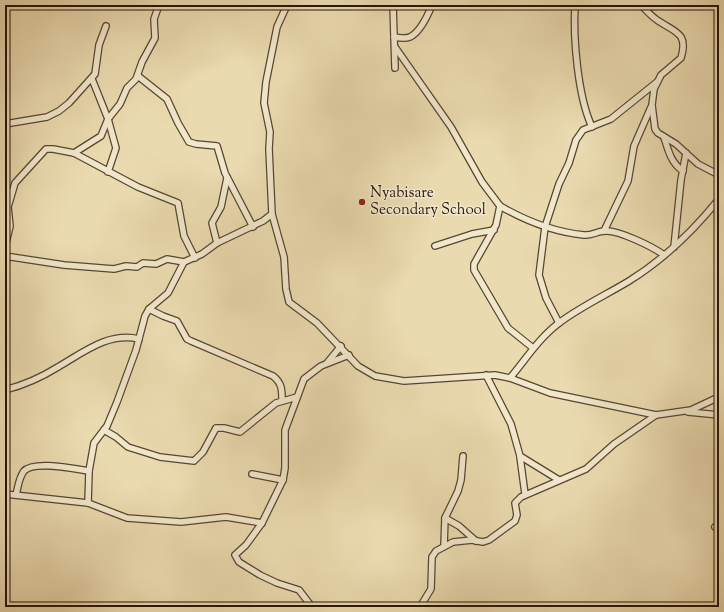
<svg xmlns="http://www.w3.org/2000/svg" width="724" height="612" viewBox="0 0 724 612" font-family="'Sorts Mill Goudy',serif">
  <rect width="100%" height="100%" fill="#eadaaf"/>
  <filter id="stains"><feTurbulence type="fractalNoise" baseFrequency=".005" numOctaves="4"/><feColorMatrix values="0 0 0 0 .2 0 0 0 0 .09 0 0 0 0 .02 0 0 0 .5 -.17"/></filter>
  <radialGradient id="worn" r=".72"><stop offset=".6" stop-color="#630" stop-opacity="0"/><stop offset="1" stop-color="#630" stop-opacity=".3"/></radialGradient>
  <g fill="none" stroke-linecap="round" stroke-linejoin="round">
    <g stroke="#574631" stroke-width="8">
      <g id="minor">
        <path d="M393 5 395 68"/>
        <path d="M575 5C573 39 578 97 592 127"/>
        <path d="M641 5C646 10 651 16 657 20 674 32 689 32 681 58L661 75 654 89 652 105 655 129 658 133 676 144 698 164 719 175"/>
        <path d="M394 37C399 38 405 39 410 37 420 32 428 15 432 5"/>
        <path d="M395 47 451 127 482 182 500 206 496 225 474 264V270L508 328 533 348"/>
        <path d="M138 76 167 99 178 123 189 142 196 144 217 146 225 173 253 227"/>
        <path d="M92 79 108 119 116 148 108 172"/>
        <path d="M5 124 47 117 59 111 69 103 95 74 99 45 106 26"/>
        <path d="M664 137C668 150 671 163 683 171"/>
        <path d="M74 153 101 136 108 119 120 104 127 88 136 79 142 62 155 38 154 19 159 5"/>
        <path d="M500 206C526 221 554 232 584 235 591 236 598 231 605 231 619 230 653 247 664 255"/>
        <path d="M272 214 284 257 286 289 289 302 317 323 358 366 375 376 404 381 495 375 510 378 550 393 656 415"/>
        <path d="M604 231 628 181 634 146 651 107"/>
        <path d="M217 243 212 223 221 207 227 178"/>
        <path d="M435 246 472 234 494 230"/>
        <path d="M5 247 10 226 8 207 15 183 46 149H53L74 153 138 187 178 203 184 236 195 258"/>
        <path d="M674 247 681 180 686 153"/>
        <path d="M5 256 64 265 114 269 126 266 137 267 143 263 156 264 167 259 184 262"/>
        <path d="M149 309 163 316 177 321 187 339 191 341 273 376C282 383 282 390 282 400"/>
        <path d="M559 323 546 298 539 275 545 227 559 184 569 163 576 140 583 130 611 119 657 82"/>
        <path d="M327 363 341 346"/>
        <path d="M486 375 511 424 520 456 559 480"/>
        <path d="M510 378C526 359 539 338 559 323 580 307 606 295 629 281 663 260 694 230 719 199"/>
        <path d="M5 390C24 385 42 377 58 367 84 352 108 332 139 339"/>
        <path d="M688 412 719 415"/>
        <path d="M104 430 116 437 128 447 160 457 194 461 203 452 216 428H224L240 432 276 403 297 397"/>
        <path d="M520 457 525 494"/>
        <path d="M252 474 283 480"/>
        <path d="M5 494 88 503 127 518 181 522 226 517 262 523"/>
        <path d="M16 495C18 487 19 477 24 471 34 460 75 469 89 471"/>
        <path d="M88 503 89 471 94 443 107 426 117 402 136 350 145 316 149 309 168 293 184 262 202 254 217 243 263 221 272 214 269 149 270 132 264 103 266 82 277 27 287 5"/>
        <path d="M445 518 459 526 476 541"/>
        <path d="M715 527 719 524"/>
        <path d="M444 546 445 518 458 491 461 480 463 456"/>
        <path d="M312 607 299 590 277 583 260 575 239 562 235 555 246 545 262 523 283 480 285 468V430L304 379 321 366 349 355"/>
        <path d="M420 607 431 589 432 557 436 551 453 542 472 540 483 542 489 540 515 521 517 515 515 503 521 497 586 469 614 444 656 415 691 410 719 397"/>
      </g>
    </g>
    <use href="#minor" stroke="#f1e7cb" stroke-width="5.5"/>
  </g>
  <circle fill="#8f2418" stroke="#f1e7cb" stroke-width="1.5" cx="362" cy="202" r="4"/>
  <g text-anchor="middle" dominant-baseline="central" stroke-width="3" stroke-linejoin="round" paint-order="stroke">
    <g font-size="15" fill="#261507" stroke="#f1e7cb" text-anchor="start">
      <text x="370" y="193">Nyabisare<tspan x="370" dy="17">Secondary School</tspan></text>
    </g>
  </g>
  <rect width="724" height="612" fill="none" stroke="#eadaaf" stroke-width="20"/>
  <rect x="6" y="6" width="712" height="600" fill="none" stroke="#261507" stroke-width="2"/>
  <rect x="10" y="10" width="704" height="592" fill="none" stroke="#261507"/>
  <rect width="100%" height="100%" filter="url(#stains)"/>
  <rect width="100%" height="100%" fill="url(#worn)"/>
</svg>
